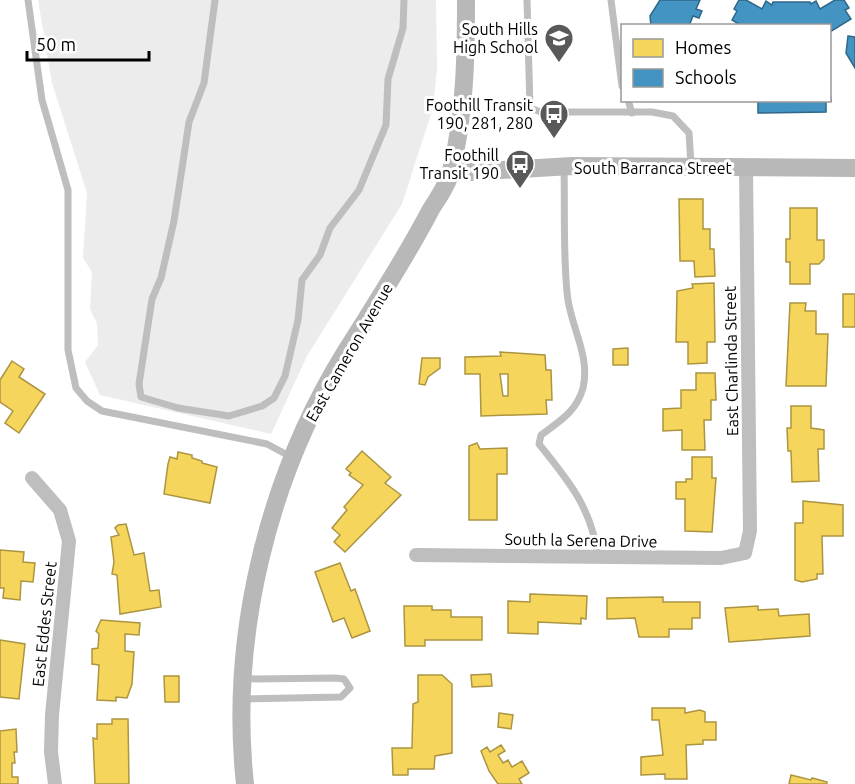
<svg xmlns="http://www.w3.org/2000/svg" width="855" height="784" viewBox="0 0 855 784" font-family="Ubuntu,sans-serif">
  <rect width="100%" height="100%" fill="#fff"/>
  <path fill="#ececec" d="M38 0H436L437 68 433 108 402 204 307 356 271 434 100 395 85 362 98 345 97 324 90 309 92 272 83 258 87 193 52 83Z"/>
  <g fill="#f6d55c" stroke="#ac9540" stroke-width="1.5" fill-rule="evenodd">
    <path d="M679 199H703V229H710V249H714L715 276 695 277 694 261H680Z"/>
    <path d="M790 208H817V240H824V259L819 264H810V284H790V262H786V239H790Z"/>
    <path d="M714 283 715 342H707V363L688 364V342H676L677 291 693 288 692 284Z"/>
    <rect x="843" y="294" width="12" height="33"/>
    <path d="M790 303H806L805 311H816V334H828L826 386H786Z"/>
    <path d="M628 348V365H613V349Z"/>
    <path d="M500 352 545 355 546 370H551L552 400H546L547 414 481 416 480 374H465V357L501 356ZM500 374H508V396H503Z"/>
    <path d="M422 358H440V368L428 377 425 385 419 384Z"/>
    <path d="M12 361 24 369 19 377 45 394 19 433 5 423 13 411 0 402V380Z"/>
    <path d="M696 373H715L716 400H711V420H704L705 450H682V430L663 431V409L681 408V390H696Z"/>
    <path d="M791 406H811V428L824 430V449H818L819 481 792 482 791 451H788L787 428H791Z"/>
    <path d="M477 443 480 449 507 448V474H497V520H469V446Z"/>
    <path d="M362 451 391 477 385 483 401 495 345 552 334 542 340 535 332 528 347 510 344 507 363 485 349 475 351 473 346 469Z"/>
    <path d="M178 452 192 455V458L202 461V463L217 467 210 503 164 494 168 464 170 457 177 459Z"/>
    <path d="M692 457H712V478H716L712 532 685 531V499H676V482H686V479H692Z"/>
    <path d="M803 501 843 505V536H822L823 574H817V579L802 582 795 580V523H803Z"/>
    <path d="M126 524 134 555 144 553 150 591 159 590 161 607 120 614 117 575 112 574 114 562 111 537 119 535 115 528 118 525Z"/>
    <path d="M0 550 24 552 23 562 35 563 33 582 21 581 20 600 3 598 4 588H0Z"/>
    <path d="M340 563 351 591 355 589 370 631 352 638 344 618 333 622 315 572Z"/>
    <path d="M530 594 587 596 586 619 581 618V624L538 622V634L508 633V601L530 602Z"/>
    <path d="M663 597V602H700V618H692V629H669V637H639L635 618 607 619V598Z"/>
    <path d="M404 606H432V610H451V617H482V640H425V646H405Z"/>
    <path d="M758 606V610L778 609 779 616 809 614 810 636 729 642 725 608Z"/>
    <path d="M101 620 140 623 139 635 125 634V651L134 652 132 684 127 698 116 697V701L97 700 99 665 92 664V649L98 648 99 634 96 631Z"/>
    <path d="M0 640 25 644 19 699 0 697Z"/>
    <path d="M491 674 492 686 472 687 471 675Z"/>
    <path d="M418 675H442L452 684V753L435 756 434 769H408V775H393L392 748H412L413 704 418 702Z"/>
    <path d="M164 676H179V702H165Z"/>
    <path d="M652 708H685V713L700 710 705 712V722H716V740H703V744L686 745 687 779H665V774L641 775V757L663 755 659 720H652Z"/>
    <path d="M499 713 513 715 511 729 498 727Z"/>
    <path d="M112 719H128L129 784H95L93 738 97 739V724H112Z"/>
    <path d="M16 729 17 752H14L15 763H12V777H18V784H0V731Z"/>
    <path d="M501 745 505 751 498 755 503 763 508 760 512 767 522 761 529 773 519 779 522 784H498L489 771 481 751 487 747 490 752Z"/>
    <path d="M791 775 811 780 812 778 827 782V784H789Z"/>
  </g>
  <g fill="#4393c3" stroke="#2f6788" stroke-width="1.5">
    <path d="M660 0H700L696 9 702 11 699 18 693 16 689 26H651L650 16Z"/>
    <path d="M739 0H746L762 9 766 1 772 5 773 2H810L811 4 816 1 820 9 835 0H844L849 8 845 10 851 19 830 32V26H742L732 20 737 11 734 9Z"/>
    <path d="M848 36 855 37V68L846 53Z"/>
    <path d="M830 92 831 101H826V112L758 113V100H830Z"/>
  </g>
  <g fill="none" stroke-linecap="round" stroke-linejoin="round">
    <g stroke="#bebebe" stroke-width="7">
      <path d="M28 0 42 100 68 190V350L76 388 87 401 102 411 267 444 291 457"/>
      <path d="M215 0 204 83 189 122 174 221 161 278 152 299 139 384 141 397 178 408 229 416 262 406 274 398 285 376 298 320 302 280 320 255 330 228 359 190 386 125 388 79 403 28 404 0"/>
      <path d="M527 0 530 108 541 112H652L673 116 689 133 691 165"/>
      <path d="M611 0 622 86"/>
      <path d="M628 100 632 113"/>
      <path d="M564 167C565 209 563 251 567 292 569 324 591 355 583 388 577 411 560 421 541 435L539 444C569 481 592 509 598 557"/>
      <path d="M243 699 341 697 350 688 344 679 335 678 244 679"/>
    </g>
    <g stroke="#bebebe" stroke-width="14">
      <path d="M32 478 60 510 69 541 52 715 51 752 55 784"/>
      <path d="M416 555 721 558 745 553 750 531 746 168"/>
    </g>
    <g stroke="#b8b8b8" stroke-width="18">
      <path d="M451 173 572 166 855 168"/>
      <path d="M245 784C229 636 268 477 346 351 375 305 405 259 430 211 437 199 448 185 451 171 465 115 466 57 466 0"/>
    </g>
  </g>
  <defs>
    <g id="school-pin" transform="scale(1.5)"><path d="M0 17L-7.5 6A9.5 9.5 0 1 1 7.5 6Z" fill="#595959" stroke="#fff"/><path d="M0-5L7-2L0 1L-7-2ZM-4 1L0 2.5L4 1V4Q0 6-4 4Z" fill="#fff"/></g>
    <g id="bus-pin" transform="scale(1.5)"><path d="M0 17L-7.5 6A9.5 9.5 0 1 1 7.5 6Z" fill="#595959" stroke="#fff"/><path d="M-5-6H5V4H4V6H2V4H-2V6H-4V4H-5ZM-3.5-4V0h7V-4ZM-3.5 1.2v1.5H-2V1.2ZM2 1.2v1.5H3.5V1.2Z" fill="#fff"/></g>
  </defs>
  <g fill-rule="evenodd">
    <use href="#school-pin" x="559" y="38"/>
    <use href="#bus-pin" x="554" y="114"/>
    <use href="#bus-pin" x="520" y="164"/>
  </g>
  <g text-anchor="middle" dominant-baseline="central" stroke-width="6" stroke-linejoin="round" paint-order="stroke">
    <g font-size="16" fill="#000" stroke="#fff" text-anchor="end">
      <text x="538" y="29">South Hills<tspan x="538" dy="18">High School</tspan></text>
      <text x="533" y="105">Foothill Transit<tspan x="533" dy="18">190, 281, 280</tspan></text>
      <text x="499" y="155">Foothill<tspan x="499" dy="18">Transit 190</tspan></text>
    </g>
    <g font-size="16" fill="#000" stroke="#fff">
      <text x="653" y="168">South Barranca Street</text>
      <text transform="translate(349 352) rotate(-60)">East Cameron Avenue</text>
      <text transform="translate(731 361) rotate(-91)">East Charlinda Street</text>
      <text transform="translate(581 540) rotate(1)">South la Serena Drive</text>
      <text transform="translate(44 624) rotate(-84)">East Eddes Street</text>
    </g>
  </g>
  <rect x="621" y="24" width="210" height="78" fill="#ffffff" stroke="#999999" stroke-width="1.5"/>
  <rect x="633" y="39" width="30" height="18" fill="#f6d55c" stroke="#999999" stroke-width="1.5"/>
  <text x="675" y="54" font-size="18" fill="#000000">Homes</text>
  <rect x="633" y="69" width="30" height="18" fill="#4393c3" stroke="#999999" stroke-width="1.5"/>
  <text x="675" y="84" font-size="18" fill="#000000">Schools</text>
  <path d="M27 51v9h122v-9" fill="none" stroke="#000000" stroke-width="3"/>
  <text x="36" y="51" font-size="18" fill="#000000" stroke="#ffffff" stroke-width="4.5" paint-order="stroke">50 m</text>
</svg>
